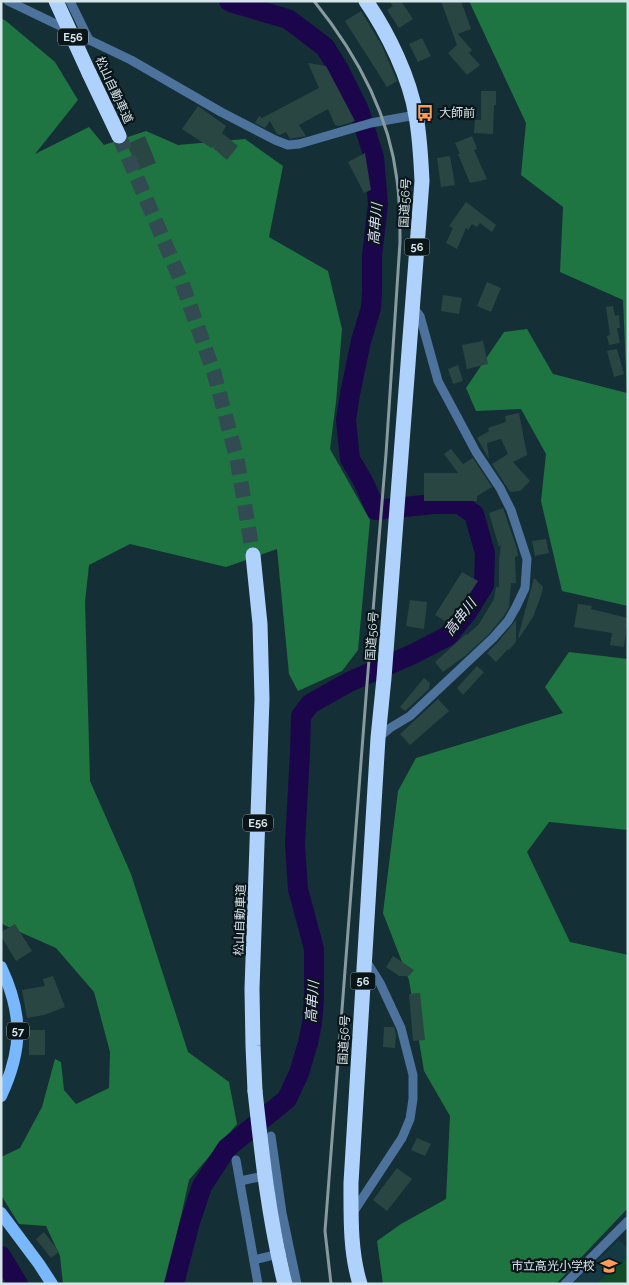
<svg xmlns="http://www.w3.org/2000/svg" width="629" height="1285" viewBox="0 0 629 1285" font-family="Raleway,'Noto Sans JP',sans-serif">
  <rect width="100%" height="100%" fill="#152f36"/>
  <path fill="#163a44" d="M619 1240 628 1249V1284H572Z"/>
  <path fill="#104c28" d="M628 1257V1284H596Z"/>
  <g fill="#1f7541">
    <path d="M469 1H628V606L562 591 541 501 546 454 521 409 476 411 466 388 504 332 527 329 553 374 627 393 623 300 560 272 563 207 521 175 526 123Z"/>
    <path d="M1 18 6 21 55 62 78 100 35 154 89 127 104 145 146 131 178 145 245 139 283 166 269 237 328 271 342 329 336 402 330 449 370 520 358 650 342 671 298 691 289 674 277 549 226 567 130 544 89 565 85 602 90 781 131 874 188 1052 229 1082 237 1124 189 1180 171 1261 167 1284H63L60 1256 46 1226 19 1224 1 1195V1157L20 1148 42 1107 55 1059 61 1062 64 1090 76 1104 109 1088 110 1052 94 992 56 948 4 925 1 922Z"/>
    <path d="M569 652 628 659V830L549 822 527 852 570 942 628 955V1208L556 1284H383L377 1241 401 1224 446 1199 450 1116 424 1071 409 980 383 913 398 791 416 758 563 713 545 687Z"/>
  </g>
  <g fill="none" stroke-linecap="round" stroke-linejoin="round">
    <g stroke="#1b064c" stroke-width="20">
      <path d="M1 1256 18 1284"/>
      <path d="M174 1284 190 1222 202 1186 227 1148 287 1099 299 1073 308 1043 312 1023 314 999V949L298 889 295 844 300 753 301 716 310 704 349 682 413 654 448 636 468 611 484 585 485 553 474 514 459 504H433L376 510 363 481 350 459 346 420 350 394 361 341 371 308 372 292V256L378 204 374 157 359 110 338 68 325 47 288 19 233 3 229 1"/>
    </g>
  </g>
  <g fill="#2a4642">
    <path d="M389 1H401L413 19 399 28 387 10 393 6Z"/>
    <path d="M441 1H461L471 29 458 34 472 50 469 53 480 65 467 75 448 53 457 45Z"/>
    <path d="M361 11 382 46 397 81 387 87 345 21Z"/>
    <path d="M422 38 431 56 418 62 409 44Z"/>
    <path d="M308 63 326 66 355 121 339 126 335 125 328 109 299 125 306 136 290 139 286 132 280 135 277 134 270 121 265 128 255 123 259 116 262 118 319 88Z"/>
    <path d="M481 91H496V105H494L493 134 474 133 475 120H481Z"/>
    <path d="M198 106 226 126 222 133 238 146 227 160 212 147 211 148 182 129Z"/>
    <path d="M145 136 156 163 138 170 127 144Z"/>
    <path d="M472 136 477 149 474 150 487 179 480 181 470 183 458 154H460L455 143Z"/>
    <path d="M365 153 371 190 364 193 348 162Z"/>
    <path d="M450 156 455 185 441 187 437 158Z"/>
    <path d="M466 202 496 225 492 232 480 223 477 227 472 224 468 230 466 228 457 249 446 243 453 228 449 226Z"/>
    <path d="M487 282 501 288 491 312 477 306Z"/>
    <path d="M443 295 462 298 459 314 441 311Z"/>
    <path d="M613 306 615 316 619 315 620 328H617L620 343 609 345 607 336 610 335 606 307Z"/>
    <path d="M483 341 488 364 467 369 462 345Z"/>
    <path d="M617 349 624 374 614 377 607 351Z"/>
    <path d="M458 365 463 381 453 384 448 369Z"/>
    <path d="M519 413 527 455 513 462 530 481 520 491 510 492 492 464 508 454 501 439 487 443 489 459 477 438 489 431 488 428 506 422 505 416Z"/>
    <path d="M451 449 463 464 473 458 492 487 477 496V501H424V473H458L444 454Z"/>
    <path d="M503 508 517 549 518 556 515 557 516 583H511L509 607 503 617 489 634 465 656 443 672 435 662 466 634 467 635 479 624 494 599 496 587H499V562L501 545 499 547 489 513Z"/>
    <path d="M546 539 549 553 535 556 532 541Z"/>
    <path d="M462 572 478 581 450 624 435 615Z"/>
    <path d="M534 578 543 587 541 596 533 617 519 638 518 637Z"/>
    <path d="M410 600 427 602 424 629 406 626Z"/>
    <path d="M578 604 592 606 591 609 628 618 624 647 610 645 612 633 574 627Z"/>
    <path d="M516 620V642L509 650 508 649 496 662 487 653 498 642Z"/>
    <path d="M477 666 484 672 463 695 457 688Z"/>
    <path d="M424 678 430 683 429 689 405 711 400 707Z"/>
    <path d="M438 699 449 711 410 745 400 734Z"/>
    <path d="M15 924 32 951 16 961 1 936V932Z"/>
    <path d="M393 956 414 970 409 976H399L386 967Z"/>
    <path d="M53 976 65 1007 44 1015 27 1018 22 990 45 986 43 979Z"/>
    <path d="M420 993 425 1040 413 1041 409 994Z"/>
    <path d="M384 1027H394L396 1034 395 1048 383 1047Z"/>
    <rect x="29" y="1030" width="16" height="25"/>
    <path d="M417 1138 431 1144 425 1156 411 1150Z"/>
    <path d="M397 1168 412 1179 387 1211 373 1200Z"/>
    <path d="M44 1232 59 1252 51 1258 36 1239Z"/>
  </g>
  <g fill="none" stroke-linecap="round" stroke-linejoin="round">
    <path stroke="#324a51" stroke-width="15" stroke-dasharray="15 8" stroke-linecap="butt" d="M119 136 182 283 214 373 237 459 253 555"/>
    <g stroke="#4d729c" stroke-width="9">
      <path d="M8 1 131 60 221 112 275 140 288 145 299 144 371 123 416 115"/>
      <path d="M70 1 89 40"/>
      <path d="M378 738 390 728 410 716 493 638 508 621 516 607 525 588 527 559 511 510 500 488 476 452 438 381 420 316 412 306"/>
      <path d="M271 1136 282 1213 297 1284"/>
      <path d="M236 1160 258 1284"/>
      <path d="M240 1181 269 1175"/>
      <path d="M352 1214 402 1138 410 1119 413 1099V1075L401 1028 380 983 366 961"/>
      <path d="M254 1260 283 1253"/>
      <path d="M565 1284 628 1221"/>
    </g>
    <g stroke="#7ab8fd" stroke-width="12">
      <path d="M1 967C23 1014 23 1049 1 1096"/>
      <path d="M1 1213 39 1264 52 1284"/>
    </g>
    <g stroke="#aed2fc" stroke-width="15">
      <path d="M89 73 119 136"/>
      <path d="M253 555 260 624 262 699 252 989 253 1046 255 1091"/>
      <path d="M360 1284C350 1252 351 1216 351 1183L378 738 384 678 422 181C421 160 420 138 416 116 410 78 388 33 366 1"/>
    </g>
    <path stroke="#879aa0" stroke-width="3" d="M314 1C356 53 389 114 397 180 400 201 400 221 400 242L386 454 367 684 325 1231 331 1284"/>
    <g stroke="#aed2fc" stroke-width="15">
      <path d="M56 1 89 73"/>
      <path d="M255 1091C262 1156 269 1220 285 1284"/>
    </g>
  </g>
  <defs>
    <g id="bus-bare" transform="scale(1.35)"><path d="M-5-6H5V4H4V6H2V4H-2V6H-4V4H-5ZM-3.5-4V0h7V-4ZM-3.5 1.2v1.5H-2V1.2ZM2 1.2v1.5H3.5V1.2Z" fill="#fe9b59" stroke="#0a1519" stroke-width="2.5" paint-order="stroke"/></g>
    <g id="school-bare" transform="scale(1.35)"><path d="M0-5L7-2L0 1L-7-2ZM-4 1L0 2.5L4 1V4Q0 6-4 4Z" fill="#fe9b59" stroke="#0a1519" stroke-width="2.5" paint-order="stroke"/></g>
  </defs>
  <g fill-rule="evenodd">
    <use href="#bus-bare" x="425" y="113"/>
    <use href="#school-bare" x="609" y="1266"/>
  </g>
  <g text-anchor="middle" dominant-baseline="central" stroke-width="4.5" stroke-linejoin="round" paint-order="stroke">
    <g fill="#0a1519" stroke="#99a7ab" stroke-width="1">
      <rect x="58" y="28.5" width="30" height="17" rx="4"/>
      <rect x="404.5" y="238.5" width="25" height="17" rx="4"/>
      <rect x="243" y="814.5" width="30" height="17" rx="4"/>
      <rect x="350.5" y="972.5" width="25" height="17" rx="4"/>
      <rect x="7" y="1022.5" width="22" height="17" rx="4"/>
    </g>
    <g font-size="11" font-weight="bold" fill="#d6e5ea">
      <text x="73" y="37">E56</text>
      <text x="417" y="247">56</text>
      <text x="258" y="823">E56</text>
      <text x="363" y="981">56</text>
      <text x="18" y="1031">57</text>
    </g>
    <g font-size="12" fill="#d6e5ea" stroke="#0a1519">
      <text transform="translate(114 90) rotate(65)">松山自動車道</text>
      <text transform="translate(405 203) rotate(-87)">国道56号</text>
      <text transform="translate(372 636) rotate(-86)">国道56号</text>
      <text transform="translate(240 920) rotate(-88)">松山自動車道</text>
      <text transform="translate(344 1040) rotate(-87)">国道56号</text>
    </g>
    <g font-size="12" fill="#d6e5ea" stroke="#0a1519" text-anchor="start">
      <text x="439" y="113">大師前</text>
      <text x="595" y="1266" text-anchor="end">市立高光小学校</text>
    </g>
    <g font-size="14" font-style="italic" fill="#dfdff5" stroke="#0a1519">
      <text transform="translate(375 224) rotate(-85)">高串川</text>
      <text transform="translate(460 617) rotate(-52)">高串川</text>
      <text transform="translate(312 1002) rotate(-86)">高串川</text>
    </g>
  </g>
  <rect width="629" height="1285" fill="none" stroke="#d6e5ea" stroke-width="5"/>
</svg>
